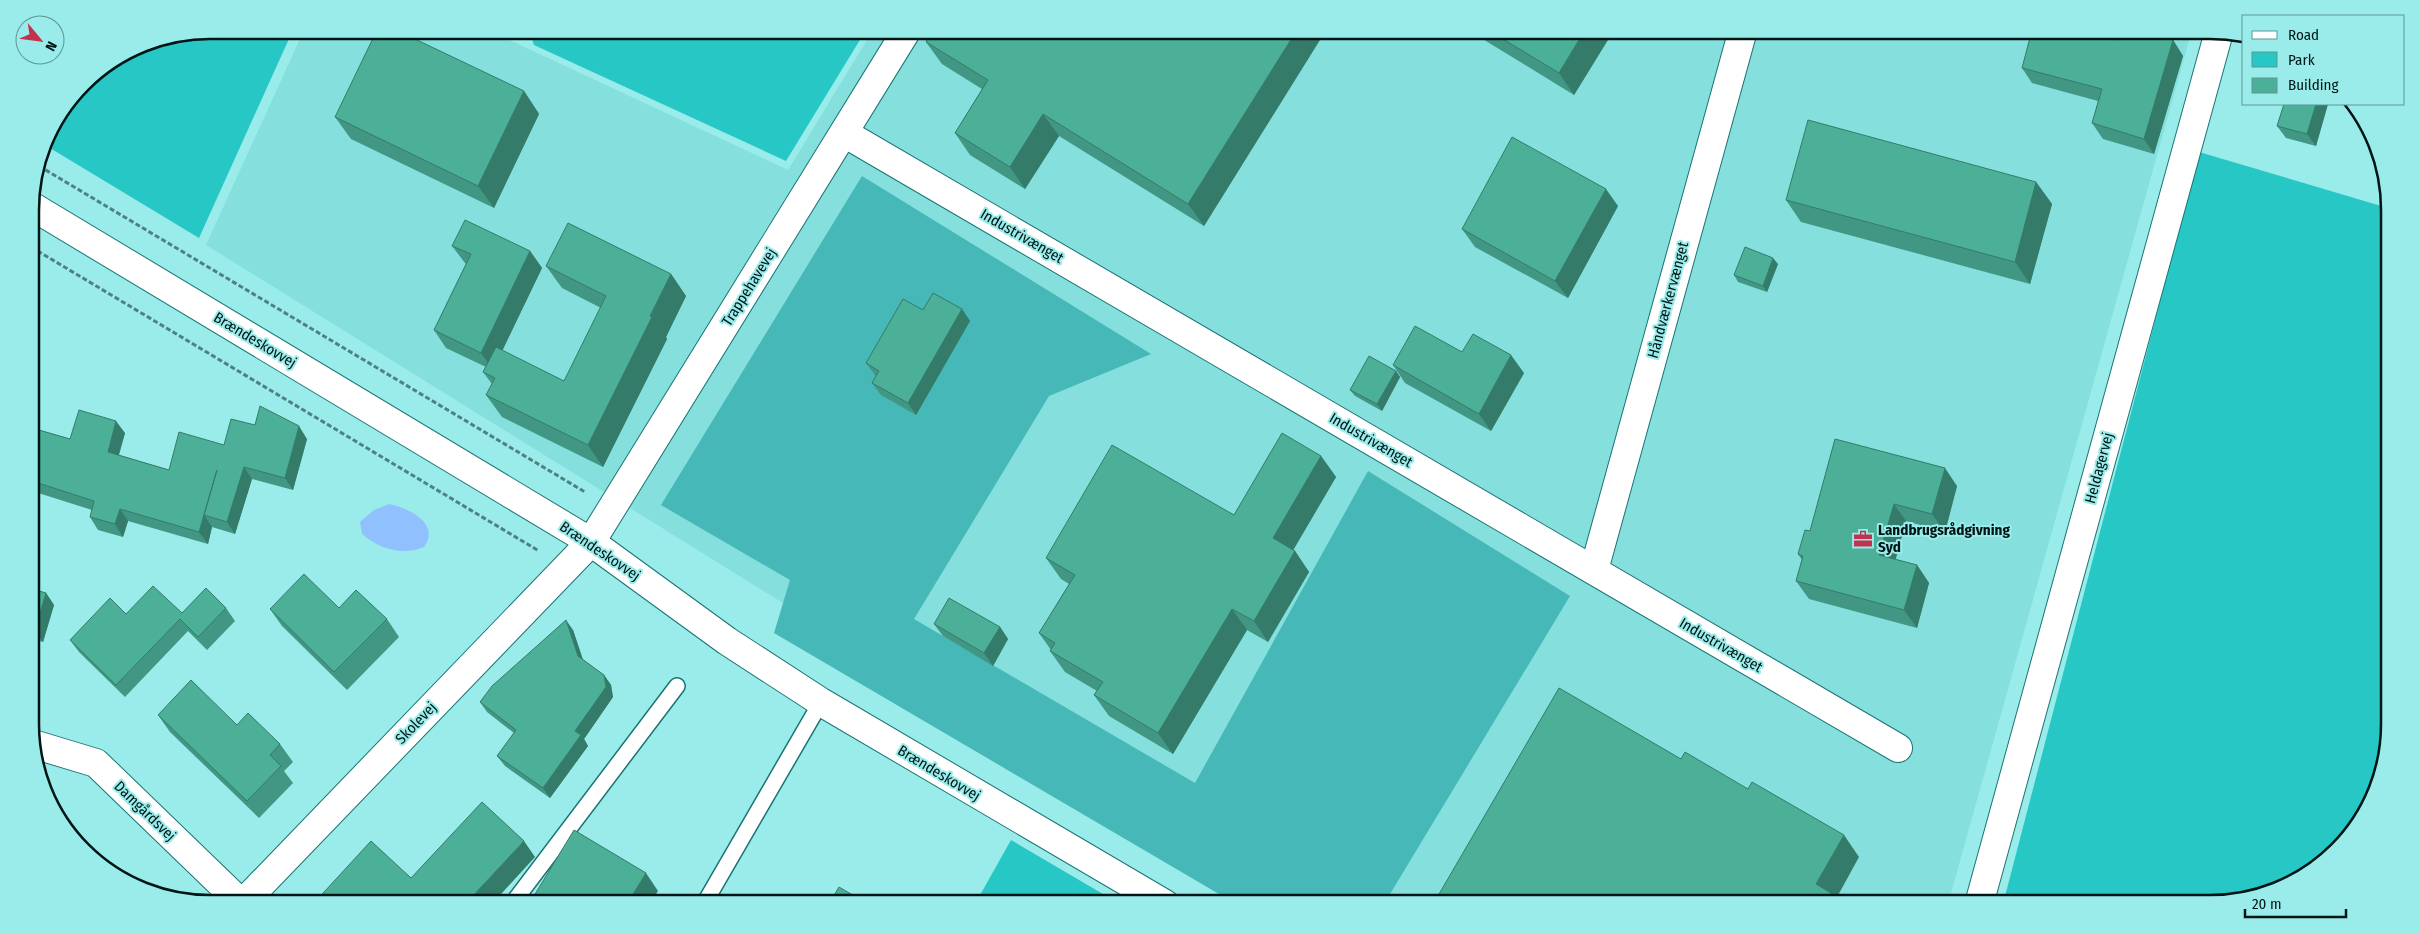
<svg xmlns="http://www.w3.org/2000/svg" width="2420" height="934" viewBox="0 0 2420 934" font-family="'Fira Sans Condensed',sans-serif">
  <rect width="100%" height="100%" fill="#9aecea"/>
  <path fill="#84dfdd" d="M304 30H488L788 170 873 30H2192L1948 904H1268L206 245Z"/>
  <g fill="#27c7c6">
    <path d="M210 30H293L199 238 45 145 49 130 91 75 141 44Z"/>
    <path d="M529 30H866L786 161 534 45Z"/>
    <path d="M2199 152 2388 208 2390 724 2380 782 2353 833 2319 867 2268 894 2221 904H2003Z"/>
    <path d="M1011 840 1120 904H975Z"/>
  </g>
  <path fill="#46b8b7" d="M862 176 1151 354 1049 396 914 619 1195 783 1368 471 1570 596 1384 904H1236L774 633 790 580 661 505Z"/>
  <path fill="#90c1fe" d="M389 504C408 508 441 523 424 547 403 556 379 549 362 534L360 522 374 510Z"/>
  <g fill="none" stroke-linecap="round" stroke-linejoin="round">
    <g stroke="#1a7474" stroke-width="18">
      <g id="service">
        <path d="M512 904 677 686"/>
        <path d="M704 904 821 702"/>
      </g>
    </g>
    <g stroke="#1a7474" stroke-width="30">
      <g id="minor">
        <path d="M844 133 1898 748"/>
        <path d="M591 542 907 30"/>
        <path d="M1594 570 1743 30"/>
        <path d="M33 744 96 763 242 904"/>
      </g>
    </g>
    <g stroke="#1a7474" stroke-width="30">
      <g id="tertiary">
        <path d="M30 205 591 542 727 641 821 702 1165 904"/>
        <path d="M242 904 591 542"/>
        <path d="M1979 904 2219 32"/>
      </g>
    </g>
    <g stroke="#4e8280" stroke-width="3" stroke-dasharray="5 2.5" stroke-linecap="butt">
      <path d="M39 166 585 492"/>
      <path d="M31 247 539 551"/>
    </g>
    <use href="#service" stroke="#fff" stroke-width="15"/>
    <use href="#minor" stroke="#fff" stroke-width="28"/>
    <use href="#tertiary" stroke="#fff" stroke-width="28"/>
  </g>
  <g fill="#419783">
    <path d="M933 30H1319L1323 35 1204 226 1059 136 1025 189 970 155 955 133 982 89 942 64 926 42Z"/>
    <path d="M1468 30H1614L1574 95Z"/>
    <path d="M2116 40H2173L2183 56 2154 154 2103 139 2092 123 2098 101 2032 83 2022 68Z"/>
    <path d="M524 91 539 114 494 208 351 139 335 117Z"/>
    <path d="M2284 104H2328L2316 146 2286 138 2277 126Z"/>
    <path d="M2036 182 2052 204 2030 284 1801 222 1786 200Z"/>
    <path d="M1618 206 1568 298 1475 247 1462 229Z"/>
    <path d="M452 246 530 251 542 268 502 351 564 381 601 308 562 288 546 266 671 274 686 296 666 337 667 339 603 467 502 417 486 395 492 384 483 372 486 367 446 348 434 330 466 264 465 263Z"/>
    <path d="M1778 264 1767 292 1738 282 1734 275Z"/>
    <path d="M962 309 970 321 916 415 881 395 872 383 876 376 875 375 866 363 923 310Z"/>
    <path d="M1462 352 1524 373 1491 431 1405 383 1393 365Z"/>
    <path d="M1396 371 1400 377 1382 411 1355 396 1350 390Z"/>
    <path d="M32 428 70 439 125 433 119 455 169 470 224 445 307 439 293 490 252 479 235 534 212 527 208 544 128 521 123 537 98 530 90 517 92 510 32 491Z"/>
    <path d="M1835 439 1957 486 1945 532 1906 521 1895 559 1917 565 1929 583 1917 628 1809 599 1796 581 1802 560 1798 554 1810 531Z"/>
    <path d="M1321 456 1336 477 1293 550 1295 551 1309 572 1268 642 1247 630 1173 754 1109 716 1094 695 1097 691 1065 672 1050 651 1051 650 1039 633 1069 584 1061 579 1046 558 1234 515Z"/>
    <path d="M32 589 46 593 54 605 43 642 33 639Z"/>
    <path d="M226 608 235 621 207 650 188 631 125 697 79 652 70 640 182 613Z"/>
    <path d="M339 608 387 619 399 637 347 690 282 626 270 609Z"/>
    <path d="M934 624 1000 627 1008 639 993 666 943 636Z"/>
    <path d="M573 630 583 660 604 675 611 685 613 697 584 739 588 746 550 798 505 766 497 756 514 733 487 712 480 702Z"/>
    <path d="M158 715 237 725 280 744 293 762 284 771 293 783 259 818 170 732Z"/>
  </g>
  <g fill="#357b6a">
    <path d="M1297 30H1319L1323 35 1204 226 1188 204Z"/>
    <path d="M1585 30H1614L1574 95 1559 73Z"/>
    <path d="M2173 40 2183 56 2154 154 2144 139Z"/>
    <path d="M524 91 539 114 494 208 478 186Z"/>
    <path d="M2316 104H2328L2316 146 2307 134Z"/>
    <path d="M1043 114 1059 136 1025 189 1010 167Z"/>
    <path d="M2036 182 2052 204 2030 284 2015 262Z"/>
    <path d="M1606 189 1618 206 1568 298 1555 281Z"/>
    <path d="M530 251 542 268 493 370 481 353Z"/>
    <path d="M1773 258 1778 264 1767 292 1763 286Z"/>
    <path d="M671 274 686 296 666 337 667 339 603 467 588 445Z"/>
    <path d="M962 309 970 321 916 415 908 403Z"/>
    <path d="M1511 355 1524 373 1491 431 1479 414Z"/>
    <path d="M1396 371 1400 377 1382 411 1377 404Z"/>
    <path d="M116 421 125 433 116 464 108 452Z"/>
    <path d="M299 426 307 439 293 490 285 478Z"/>
    <path d="M1321 456 1336 477 1288 559 1273 538Z"/>
    <path d="M244 467 252 479 235 534 227 522Z"/>
    <path d="M1945 468 1957 486 1945 532 1932 514Z"/>
    <path d="M217 470 204 515 212 527 208 544 199 532Z"/>
    <path d="M1894 504 1906 521 1892 573 1879 555Z"/>
    <path d="M120 509 128 521 123 537 115 524Z"/>
    <path d="M1295 551 1309 572 1268 642 1254 621Z"/>
    <path d="M1917 565 1929 583 1917 628 1904 610Z"/>
    <path d="M46 593 54 605 43 642 35 630Z"/>
    <path d="M1232 609 1247 630 1173 754 1158 733Z"/>
    <path d="M566 620 573 630 585 666 578 656Z"/>
    <path d="M1000 627 1008 639 993 666 984 653Z"/>
    <path d="M604 675 611 685 613 697 584 739 588 746 550 798 543 788 575 731Z"/>
    <path d="M1844 835 1859 857 1836 899 1839 904H1825L1816 884Z"/>
    <path d="M524 841 535 857 492 904H472L469 900Z"/>
    <path d="M646 873 658 891 650 904H627Z"/>
  </g>
  <g fill="#4cb098" stroke="#357b6a">
    <path d="M377 30H396L524 91 478 186 335 117Z"/>
    <path d="M933 30H1297L1188 204 1043 114 1010 167 955 133 988 80 926 42Z"/>
    <path d="M1488 30H1585L1559 73Z"/>
    <path d="M2032 30H2082L2116 40 2119 30H2137L2173 40 2144 139 2092 123 2102 89 2022 68Z"/>
    <path d="M2284 104H2316L2307 134 2277 126Z"/>
    <path d="M1808 120 2036 182 2015 262 1786 200Z"/>
    <path d="M1512 137 1606 189 1555 281 1462 229Z"/>
    <path d="M465 220 530 251 481 353 434 330 471 254 452 246Z"/>
    <path d="M568 223 671 274 650 316 652 317 588 445 486 395 495 378 483 372 496 347 564 381 606 296 546 266Z"/>
    <path d="M1745 247 1773 258 1763 286 1734 275Z"/>
    <path d="M933 293 962 309 908 403 872 383 879 371 866 363 903 299 923 310Z"/>
    <path d="M1415 326 1462 352 1473 334 1511 355 1479 414 1393 365Z"/>
    <path d="M1369 356 1396 371 1377 404 1350 390Z"/>
    <path d="M260 406 299 426 285 478 244 467 227 522 204 515 217 470 199 532 120 509 115 524 90 517 94 501 32 481V428L70 439 79 410 116 421 108 452 169 470 179 432 224 445 231 419 255 425Z"/>
    <path d="M1282 433 1321 456 1273 538 1295 551 1254 621 1232 609 1158 733 1094 695 1103 682 1050 651 1055 643 1039 633 1075 575 1046 558 1112 445 1234 515Z"/>
    <path d="M1835 439 1945 468 1932 514 1894 504 1879 555 1917 565 1904 610 1796 581 1803 556 1798 554 1805 530 1810 531Z"/>
    <path d="M304 574 339 608 356 590 387 619 334 672 270 609Z"/>
    <path d="M153 586 182 613 206 588 226 608 198 637 180 619 116 685 70 640 110 598 126 614Z"/>
    <path d="M32 589 46 593 35 630 33 629Z"/>
    <path d="M949 598 1000 627 984 653 934 624Z"/>
    <path d="M566 620 578 656 604 675 606 687 575 731 581 735 543 788 497 756 516 730 480 702 492 686Z"/>
    <path d="M191 680 237 725 248 713 280 744 270 755 281 766 247 801 158 715Z"/>
    <path d="M1559 688 1681 759 1685 752 1748 789 1752 782 1844 835 1816 884 1831 893 1825 904H1439L1435 901Z"/>
    <path d="M482 802 524 841 469 900 473 904H313L371 841 411 878Z"/>
    <path d="M574 830 646 873 627 904H529Z"/>
    <path d="M839 887 868 904H829Z"/>
  </g>
  <defs>
    <g id="office-bare" transform="scale(1.5)"><path d="M-6-3h4V-5.5h4V-3h4V5H-6ZM-1-4.5V-3h2v-1.5ZM-6 0V1H6V0Z" fill="#c2324e" stroke="#9aecea" stroke-width="2.5" paint-order="stroke"/></g>
  </defs>
  <g fill-rule="evenodd">
    <use href="#office-bare" x="1863" y="539"/>
  </g>
  <g text-anchor="middle" dominant-baseline="central" stroke-width="4" stroke-linejoin="round" paint-order="stroke">
    <g font-size="15" fill="#001515" stroke="#9aecea">
      <text transform="translate(1022 236) rotate(30)">Industrivænget</text>
      <text transform="translate(749 287) rotate(-58)">Trappehavevej</text>
      <text transform="translate(1668 300) rotate(-75)">Håndværkervænget</text>
      <text transform="translate(255 340) rotate(31)">Brændeskovvej</text>
      <text transform="translate(1371 440) rotate(30)">Industrivænget</text>
      <text transform="translate(2099 468) rotate(-75)">Heldagervej</text>
      <text transform="translate(600 551) rotate(34)">Brændeskovvej</text>
      <text transform="translate(1721 645) rotate(30)">Industrivænget</text>
      <text transform="translate(416 723) rotate(-46)">Skolevej</text>
      <text transform="translate(939 773) rotate(31)">Brændeskovvej</text>
      <text transform="translate(145 811) rotate(44)">Damgårdsvej</text>
    </g>
    <g font-size="15" font-weight="bold" fill="#001515" stroke="#9aecea" text-anchor="start">
      <text x="1878" y="530">Landbrugsrådgivning<tspan x="1878" dy="17">Syd</tspan></text>
    </g>
  </g>
  <path d="M0 0H2420V934H0ZM210 39H2210A171 171 0 0 1 2381 210V724A171 171 0 0 1 2210 895H210A171 171 0 0 1 39 724V210A171 171 0 0 1 210 39Z" fill="#9aecea" fill-rule="evenodd"/>
  <path fill="none" stroke="#001515" stroke-width="2.5" d="M210 39H2210A171 171 0 0 1 2381 210V724A171 171 0 0 1 2210 895H210A171 171 0 0 1 39 724V210A171 171 0 0 1 210 39Z"/>
  <rect x="2242" y="15" width="162" height="90" fill="#9aecea" stroke="#5c9695"/>
  <rect x="2252" y="31" width="25" height="8" fill="#ffffff" stroke="#5c9695"/>
  <text x="2288" y="40" font-size="15" fill="#001515">Road</text>
  <rect x="2252" y="52" width="25" height="15" fill="#27c7c6" stroke="#5c9695"/>
  <text x="2288" y="65" font-size="15" fill="#001515">Park</text>
  <rect x="2252" y="78" width="25" height="15" fill="#4cb098" stroke="#5c9695"/>
  <text x="2288" y="90" font-size="15" fill="#001515">Building</text>
  <g transform="translate(40 40) rotate(119)"><circle r="24" fill="#9aecea" stroke="#5c9695"/>
  <path d="M0-4L9 19L0 12L-9 19Z" fill="#c2324e"/>
  <text y="-8" font-size="14" font-weight="bold" text-anchor="middle" fill="#001515">N</text>
  </g>
  <path d="M2245 909v8h101v-8" fill="none" stroke="#001515" stroke-width="2.5"/>
  <text x="2252" y="909" font-size="15" fill="#001515" stroke="#9aecea" stroke-width="4" paint-order="stroke">20 m</text>
</svg>
